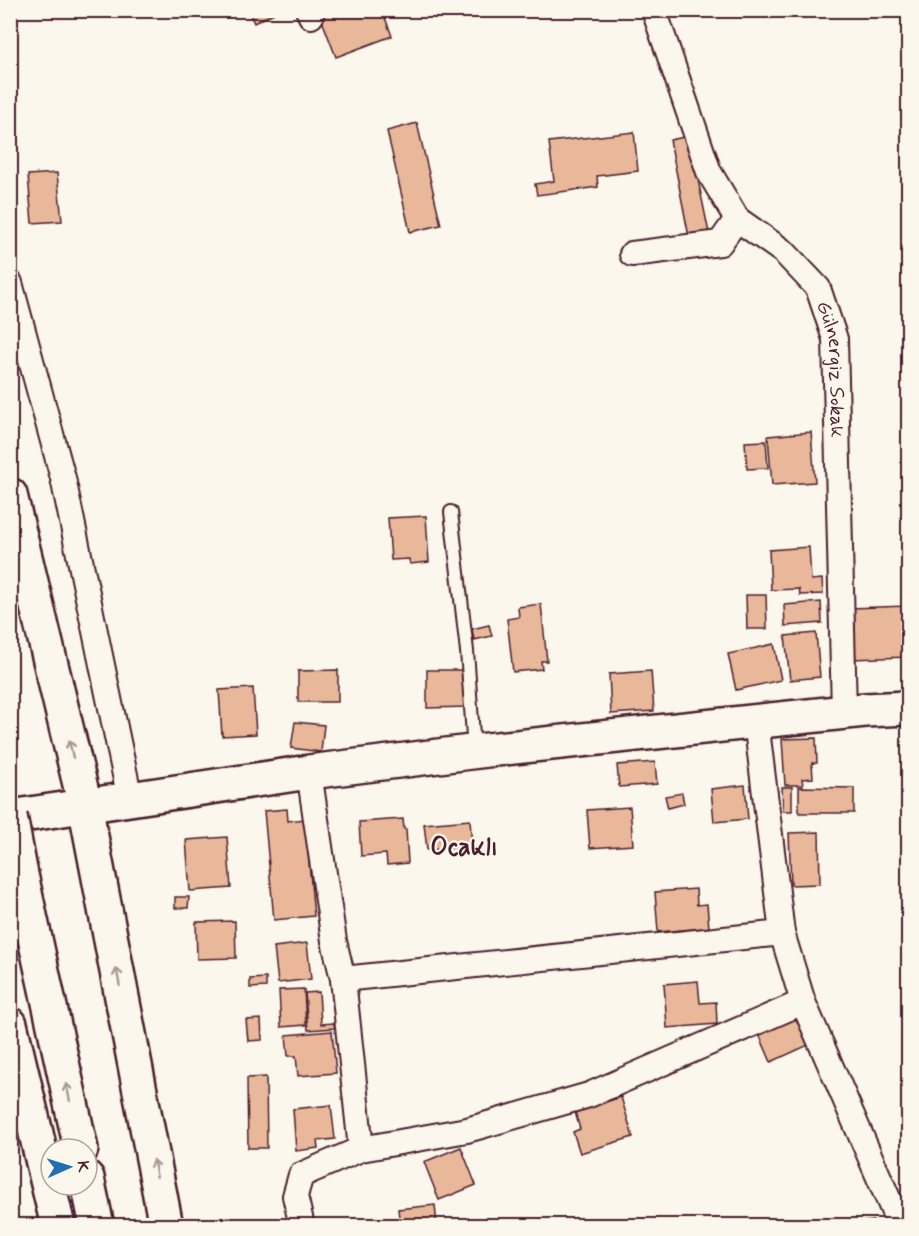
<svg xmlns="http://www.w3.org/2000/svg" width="919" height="1236" viewBox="0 0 919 1236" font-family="Mynerve,sans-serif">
  <rect width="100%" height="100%" fill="#fbf7ec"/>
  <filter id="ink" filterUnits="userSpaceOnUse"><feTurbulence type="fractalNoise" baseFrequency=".0167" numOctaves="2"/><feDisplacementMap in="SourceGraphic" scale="12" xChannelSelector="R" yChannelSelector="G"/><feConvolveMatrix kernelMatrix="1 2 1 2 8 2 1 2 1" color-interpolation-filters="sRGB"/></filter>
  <g filter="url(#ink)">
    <g fill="#e9b79a" stroke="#4a1f2b" stroke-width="1.5">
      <path d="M248 10H280L254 23Z"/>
      <path d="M318 10H382L392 36 336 57Z"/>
      <path d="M417 123 441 225 410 232 387 131Z"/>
      <path d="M634 132 638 171 597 176 598 187 537 195 535 184 554 181 549 142Z"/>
      <path d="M689 136 709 233 689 237 670 140Z"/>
      <path d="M57 173 62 221 32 223 28 175Z"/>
      <path d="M811 432 815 482 772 485 768 436Z"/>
      <path d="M766 441 768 468 747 469 745 442Z"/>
      <path d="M426 516 429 562 410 564 409 559 391 560 388 518Z"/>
      <path d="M809 547 811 580 822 579 823 594 800 595 799 589 771 590 769 550Z"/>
      <path d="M746 595H766L767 629H747Z"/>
      <path d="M821 602 822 623 785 626 784 605Z"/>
      <path d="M541 604 547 661H541L542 669 513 672 507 619 519 617 518 607Z"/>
      <path d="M908 606V657L851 659 850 608Z"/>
      <path d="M489 625 492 636 474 640 472 629Z"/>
      <path d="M816 633 820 677 790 680 785 636Z"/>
      <path d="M774 644 781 680 736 690 728 654Z"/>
      <path d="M338 670V702H298V671Z"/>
      <path d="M427 670H466L467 707 427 708Z"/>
      <path d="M651 671 654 711 611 714 609 674Z"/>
      <path d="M253 688 256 734 222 736 219 690Z"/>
      <path d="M295 722 324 725 321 752 291 748Z"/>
      <path d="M816 738 817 763H812L813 778 802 779 803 785H785L782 739Z"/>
      <path d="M655 762 657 784 619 787 617 765Z"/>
      <path d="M745 785 748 819 714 822 711 789Z"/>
      <path d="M782 787H792V811H783Z"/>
      <path d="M799 787 854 788V813H799Z"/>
      <path d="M682 793 684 804 668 808 665 796Z"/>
      <path d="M630 807 633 845 590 848 587 810Z"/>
      <path d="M287 809 288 821 305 819 314 916 274 920 264 811Z"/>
      <path d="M403 819 404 829H406L408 863 387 865 386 854 361 856 359 822Z"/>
      <path d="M470 820 472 847 427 850 424 824Z"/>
      <path d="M819 832 820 884 791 885 789 833Z"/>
      <path d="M227 837 231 888 190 891 186 840Z"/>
      <path d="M696 889 697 905 707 904 709 928 658 932 655 892Z"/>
      <path d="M175 897H189L188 908H175Z"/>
      <path d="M235 921 236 958 197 959 196 922Z"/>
      <path d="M307 943 311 979 278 983 274 947Z"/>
      <path d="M266 978V987L250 988V979Z"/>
      <path d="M698 981 700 1003 716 1002 717 1024 667 1028 664 984Z"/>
      <path d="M304 989 306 1025 281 1027 279 990Z"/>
      <path d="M319 992 321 1024 334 1023 335 1028 308 1030 305 993Z"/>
      <path d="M800 1015 813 1043 771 1062 759 1034Z"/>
      <path d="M261 1019 262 1040 248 1041 246 1020Z"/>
      <path d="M332 1031 336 1073 298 1076 296 1056H288L286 1035Z"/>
      <path d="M908 1074V1113L903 1075Z"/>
      <path d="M266 1077 267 1148H248L247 1078Z"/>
      <path d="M621 1097 633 1137 580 1153 573 1132 580 1129 575 1112Z"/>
      <path d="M331 1105 335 1139 317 1141 318 1148 296 1151 293 1109Z"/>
      <path d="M461 1147 476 1185 439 1200 424 1162Z"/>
      <path d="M435 1205 437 1226H400L398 1209Z"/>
      <path d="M873 1221 874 1226H832Z"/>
    </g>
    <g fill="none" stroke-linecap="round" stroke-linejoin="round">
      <g stroke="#4a1f2b" stroke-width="16">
        <path id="service" d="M451 512 467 651 474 750"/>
      </g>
      <g stroke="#4a1f2b" stroke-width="28">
        <g id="minor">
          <path d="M308 10 311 16"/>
          <path id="s1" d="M654 10 709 172 737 219 784 252 818 288 835 339 844 712"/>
          <path d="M632 254 720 243 737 219"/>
          <path d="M10 283 63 478 130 799"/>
          <path d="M756 721 782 933 803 1002 900 1226"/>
          <path d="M309 772 334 941 343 979 361 1149"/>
          <path d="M343 979 782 933"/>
          <path d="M302 1226 295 1196 301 1175 361 1149 467 1130 589 1095 803 1002"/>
        </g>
      </g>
      <g stroke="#4a1f2b" stroke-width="38">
        <path id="secondary" d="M10 817 309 772 487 750 865 710 908 708"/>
      </g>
      <g stroke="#4a1f2b" stroke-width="38">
        <path id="trunk" d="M10 495 85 805"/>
      </g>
      <g stroke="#4a1f2b" stroke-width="38">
        <g id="motorway">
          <path d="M85 805 166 1226"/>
          <path d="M20 870 81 1149"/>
          <path d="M10 1024 58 1226"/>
          <path d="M87 1178 97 1226"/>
        </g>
      </g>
      <use href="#service" stroke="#fbf7ec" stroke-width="12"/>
      <use href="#minor" stroke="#fbf7ec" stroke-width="24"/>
      <use href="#secondary" stroke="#fbf7ec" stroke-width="33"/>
      <use href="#trunk" stroke="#fbf7ec" stroke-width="33"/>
      <use href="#motorway" stroke="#fbf7ec" stroke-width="33"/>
      <g stroke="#4a1f2b" stroke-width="38" stroke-linecap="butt">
        <path id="motorway-bridge" d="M10 816 20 870"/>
      </g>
      <use href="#motorway-bridge" stroke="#fbf7ec" stroke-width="33"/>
    </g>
    <defs><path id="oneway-shaft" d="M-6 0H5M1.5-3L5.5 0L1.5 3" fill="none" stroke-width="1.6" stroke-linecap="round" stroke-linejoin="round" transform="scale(1.5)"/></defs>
    <g stroke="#ab9695">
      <use href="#oneway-shaft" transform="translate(71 749) rotate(-103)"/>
      <use href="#oneway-shaft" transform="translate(118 977) rotate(-101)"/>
      <use href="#oneway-shaft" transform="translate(68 1092) rotate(-102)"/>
      <use href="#oneway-shaft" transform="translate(155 1168) rotate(-101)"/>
    </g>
  </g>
  <g text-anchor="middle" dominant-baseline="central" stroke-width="4.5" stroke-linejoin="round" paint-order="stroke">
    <g font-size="20" fill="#4a1f2b" stroke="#fbf7ec">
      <text stroke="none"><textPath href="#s1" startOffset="416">Gülnergiz Sokak</textPath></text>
    </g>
    <g font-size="26" font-weight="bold" fill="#4a1f2b" stroke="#fbf7ec">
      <text x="464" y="848">Ocaklı</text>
    </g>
  </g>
  <rect width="919" height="1236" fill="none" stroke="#fbf7ec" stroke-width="36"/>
  <rect x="18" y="18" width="883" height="1200" fill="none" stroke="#4a1f2b" stroke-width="2" filter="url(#ink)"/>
  <g transform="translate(69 1167) rotate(87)"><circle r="28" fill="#fbf7ec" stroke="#b4a19f" stroke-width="1.5"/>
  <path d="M0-4.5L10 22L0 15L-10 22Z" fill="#1f6fb2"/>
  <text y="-9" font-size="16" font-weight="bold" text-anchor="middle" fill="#4a1f2b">K</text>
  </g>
</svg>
